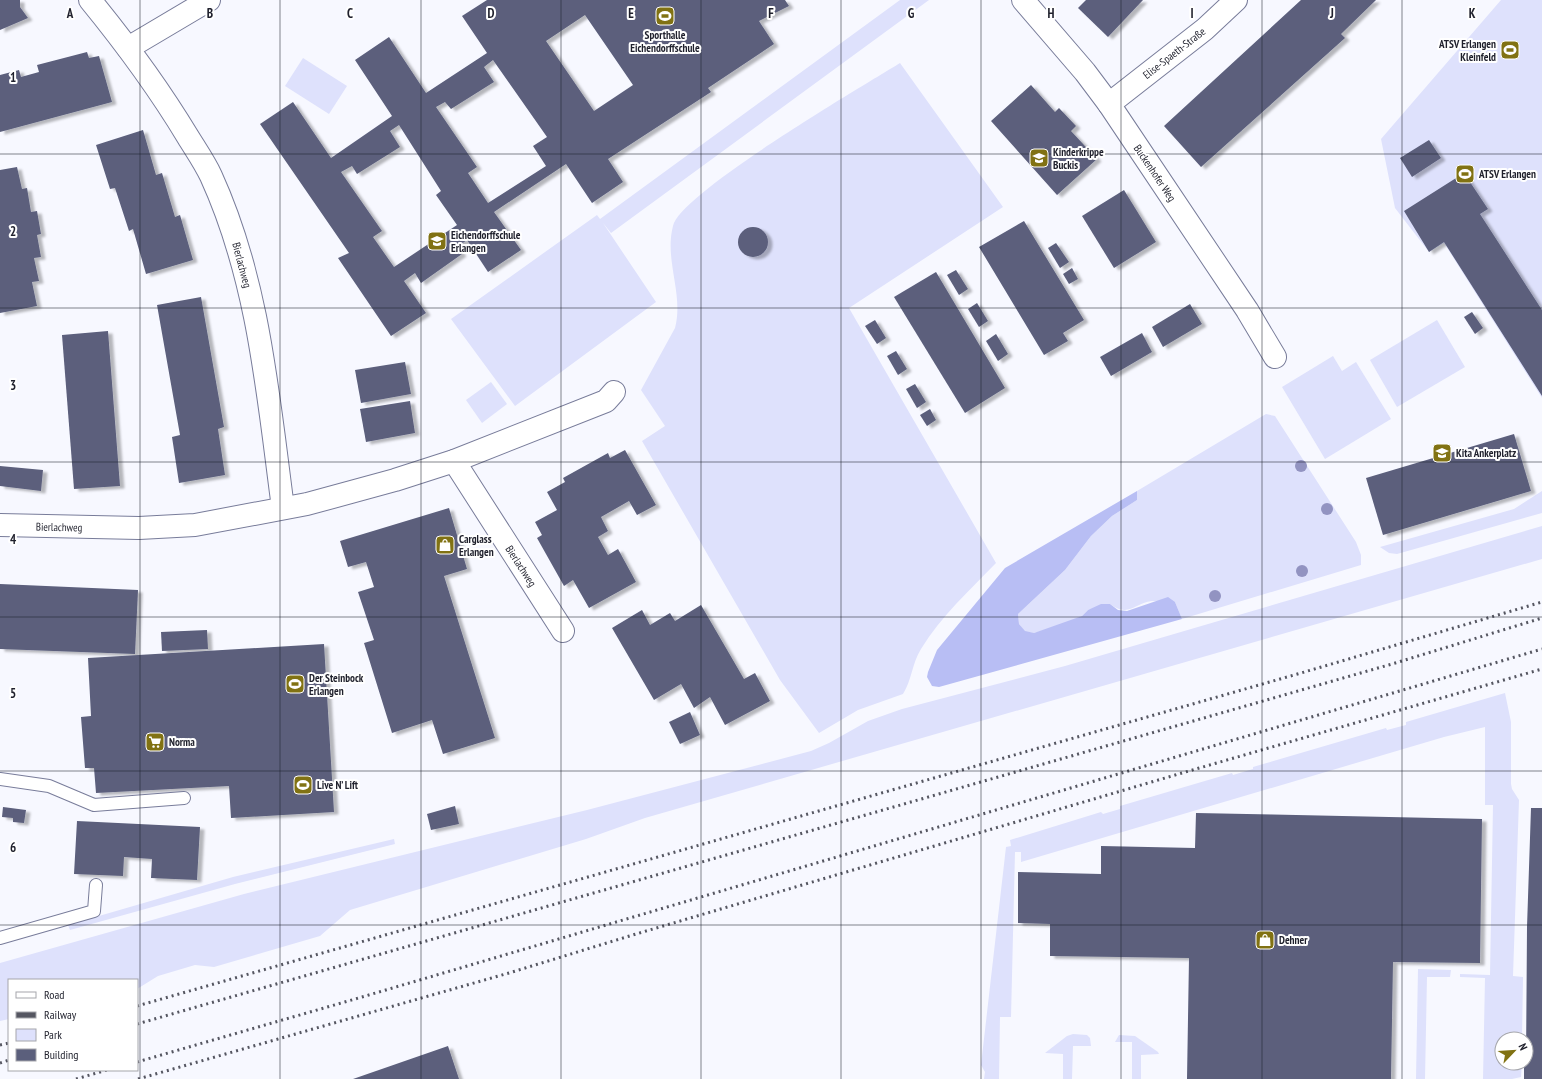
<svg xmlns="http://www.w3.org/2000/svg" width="1542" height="1079" viewBox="0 0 1542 1079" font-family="'PT Sans Narrow',sans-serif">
  <defs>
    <filter id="shadow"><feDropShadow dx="4.5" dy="2.5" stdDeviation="1" flood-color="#0004"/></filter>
  </defs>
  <rect width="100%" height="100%" fill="#f7f8ff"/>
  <g fill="#dee1fc">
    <path d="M900 0H929L611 233 603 223 656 302 515 406 451 319 597 215 600 219Z"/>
    <path d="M1501 0H1542V398L1444 243 1429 252 1395 208 1381 139Z"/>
    <path d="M303 58 347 86 329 114 285 86Z"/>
    <path d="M900 63 1003 207 849 308 996 563C970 590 941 616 921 649 912 663 912 680 903 694L858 710 819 733 780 680 642 441 665 426 641 390 675 328C684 294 664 260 673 226 680 193 863 86 900 63Z"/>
    <path d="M1437 320 1465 367 1397 407 1370 360Z"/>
    <path d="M1333 356 1342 371 1356 362 1391 419 1325 459 1282 387Z"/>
    <path d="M491 382 507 404 482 423 466 400Z"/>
    <path d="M1266 414 1275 416 1356 542 1361 555V565L1182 619 1175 602C1168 602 1160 601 1152 601 1134 603 1129 618 1110 604L1088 610 1082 616 1062 625 1034 633 1025 632 1019 624 1018 614 1065 570 1091 536 1112 516 1137 500V491Z"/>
    <path d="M1542 491V513L1397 554 1389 553 1380 547 1514 509Z"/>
    <path d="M1542 526V559L645 818 586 839 350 910 320 936 214 967 195 965 158 976 137 989V980H9V1019L0 1021V963L244 894 587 810 811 751 829 743 868 721 902 709 1065 666Z"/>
    <path d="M1505 693 1511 722V784L1512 789 1519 800 1513 976 1523 977 1522 1039H1502V1063H1522L1521 1077 1512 1079H1483L1485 978 1460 977V974L1490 975 1493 805H1485V727L1444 737 1021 862V852H1015L1011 1017H1000L999 1079H984L985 1072 981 1065 1006 847 1011 846 1010 840 1101 812 1103 814 1120 809V806L1232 773 1233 775 1253 769V767L1386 728 1387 730 1406 725V722Z"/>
    <path d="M394 839 395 844 235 884 70 930 68 925 233 877Z"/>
    <path d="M1418 969 1451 970 1450 977H1427L1425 1079H1416Z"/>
    <path d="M1073 1034 1087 1035 1090 1038 1091 1046H1073L1072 1079H1063V1054L1045 1053 1067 1036Z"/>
    <path d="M1119 1035 1135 1036 1158 1052 1159 1054 1141 1055V1079H1132V1042H1115Z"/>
  </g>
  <path fill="#b8bef4" d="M1137 491V500L1112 516 1091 536 1065 570 1018 614 1019 624 1025 631 1034 633 1082 616 1088 610 1101 604H1110L1118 610 1127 611 1168 597 1175 602 1182 619 939 687 932 686 927 677 928 672 937 650 1005 568Z"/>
  <g fill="#5b5f7c" fill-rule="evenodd" filter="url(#shadow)">
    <path d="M0 0H20V7L28 18 0 30Z"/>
    <path d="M487 0H785L789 6 759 21 774 44 708 88 711 92 608 159 623 182 592 203 566 164 494 212 521 250 488 272 467 240 457 247 462 254 421 283 415 273 404 281 426 313 391 336 338 258 349 253 260 124 293 102 331 158 392 116 355 60 389 37 426 93 487 53 462 16ZM585 15 633 85 594 111 546 41ZM493 60 547 137 533 146 546 166 488 203 468 173 477 167 436 107 445 102 451 109 494 82 484 67ZM399 125 441 191 436 195 457 225 394 267 373 237 382 231 341 172 352 166 357 174 400 147 390 131Z"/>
    <path d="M1086 0H1143L1108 37 1078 8Z"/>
    <path d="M1301 0H1376L1341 34 1345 38 1201 167 1164 126Z"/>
    <path d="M87 52 89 58 99 56 112 102 0 132V75L19 70 21 77 39 72 37 65Z"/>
    <path d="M1031 85 1055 112 1059 108 1076 126 1071 131 1097 159 1057 195 991 121Z"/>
    <path d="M143 130 156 175 162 173 175 217 180 215 193 260 146 274 133 229 129 231 115 188 110 189 96 145Z"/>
    <path d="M1429 140 1441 158 1412 177 1400 158Z"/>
    <path d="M17 167 22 189 27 188 31 212 37 211 41 234 37 235 41 257 34 258 39 281 32 282 37 306 0 313V170Z"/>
    <path d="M1464 173 1488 209 1480 214 1542 310V396L1444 242 1429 252 1404 211Z"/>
    <path d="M1124 190 1156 242 1114 268 1082 216Z"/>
    <path d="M1024 221 1084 320 1063 333 1068 341 1044 355 979 247Z"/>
    <circle cx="753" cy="242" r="15"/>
    <path d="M1056 243 1069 262 1060 268 1048 248Z"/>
    <path d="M1072 268 1078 279 1069 284 1063 274Z"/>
    <path d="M956 270 968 289 959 295 947 275Z"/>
    <path d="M936 272 1005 388 965 413 894 297Z"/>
    <path d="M201 297 224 427 218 429 225 475 179 483 172 437 180 435 157 305Z"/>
    <path d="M977 303 988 321 979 327 968 309Z"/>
    <path d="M1190 304 1202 324 1163 347 1152 327Z"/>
    <path d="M1472 312 1483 328 1475 334 1464 317Z"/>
    <path d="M875 320 886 338 877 344 865 326Z"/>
    <path d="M108 331 120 486 74 489 62 335Z"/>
    <path d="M1142 333 1152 352 1111 376 1100 357Z"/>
    <path d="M996 334 1008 354 998 361 986 341Z"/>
    <path d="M896 351 907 369 898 375 887 356Z"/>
    <path d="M405 362 411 394 361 403 355 370Z"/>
    <path d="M915 384 926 402 917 408 906 389Z"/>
    <path d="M410 401 415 433 366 442 360 409Z"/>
    <path d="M930 409 936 420 927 426 920 415Z"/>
    <path d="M1514 434 1531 491 1383 535 1366 478Z"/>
    <path d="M625 450 656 505 637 515 629 501 601 517 608 531 598 537 608 555 618 549 636 582 589 608 573 580 564 586 537 538 542 535 535 522 557 510 547 492 565 482 563 478 608 453 610 458Z"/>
    <path d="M0 466 43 470 41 491 0 486Z"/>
    <path d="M449 508 467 569 444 576 495 738 443 754 432 720 392 733 364 643 374 640 358 592 374 587 366 562 348 567 340 541Z"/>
    <path d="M0 584 138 590 135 654 0 649Z"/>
    <path d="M701 605 744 679 755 673 770 701 725 725 710 697 694 708 681 684 654 700 612 628 642 610 650 625 670 613 675 621Z"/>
    <path d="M207 630 208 649 162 651 161 632Z"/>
    <path d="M324 644 334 812 231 818 229 786 96 793 94 768H85L81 717 91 716 88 658Z"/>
    <path d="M690 712 700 735 680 744 669 722Z"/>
    <path d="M455 806 459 824 431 830 427 814Z"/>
    <path d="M3 807 26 810 24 823 13 822V818L2 817Z"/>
    <path d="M1531 808H1542V1079H1524V1063H1526L1527 927Z"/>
    <path d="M1196 813 1482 819 1480 963 1393 962 1391 1079H1187L1189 958 1050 956V924L1018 923V872L1101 874V846L1195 848Z"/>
    <path d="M77 821 200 827 197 880 151 878 152 859 124 857 123 876 74 874Z"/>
    <path d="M448 1046 459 1079H353Z"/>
  </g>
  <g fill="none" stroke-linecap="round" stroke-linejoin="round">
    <g stroke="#787c9a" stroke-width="14">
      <g id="service">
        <path d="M0 779 49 786 94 805 184 798"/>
        <path d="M0 938 94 911 96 885"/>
      </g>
    </g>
    <g stroke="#787c9a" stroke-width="24">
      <g id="minor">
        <path d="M90 0C126 44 159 89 188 137 196 150 205 163 211 176 259 281 268 396 283 508"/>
        <path d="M1023 0 1085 72 1109 104 1247 310 1275 357"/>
        <path d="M128 48 209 0"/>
        <path d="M1109 104 1205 29 1236 0"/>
        <path d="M454 461 563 631"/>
        <path d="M0 525 139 528 195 525 307 504 395 480 454 461 606 401 614 392"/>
      </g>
    </g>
    <use href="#service" stroke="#fff" stroke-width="12"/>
    <use href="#minor" stroke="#fff" stroke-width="22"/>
    <g stroke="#555661" stroke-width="3" stroke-dasharray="2 4" stroke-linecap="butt">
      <path d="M137 1006 1301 673 1542 602"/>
      <path d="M137 1024 1392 664 1542 618"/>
      <path d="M0 1045 9 1043"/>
      <path d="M137 1062 362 997 1542 649"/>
      <path d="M0 1063 9 1060"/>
      <path d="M76 1079 107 1070"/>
      <path d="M138 1079 509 973 636 934 1182 773 1542 669"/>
    </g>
  </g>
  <g fill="#9293c1">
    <circle cx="1301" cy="466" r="6"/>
    <circle cx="1327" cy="509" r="6"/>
    <circle cx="1302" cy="571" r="6"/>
    <circle cx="1215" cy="596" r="6"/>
  </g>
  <path fill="none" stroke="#1f202c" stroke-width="1" stroke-opacity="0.55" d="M140 0V1079M280 0V1079M421 0V1079M561 0V1079M701 0V1079M841 0V1079M981 0V1079M1121 0V1079M1262 0V1079M1402 0V1079M0 154H1542M0 308H1542M0 462H1542M0 617H1542M0 771H1542M0 925H1542"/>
  <defs>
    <g id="stadium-square" transform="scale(1)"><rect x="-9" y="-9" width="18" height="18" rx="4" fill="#817213" stroke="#fff"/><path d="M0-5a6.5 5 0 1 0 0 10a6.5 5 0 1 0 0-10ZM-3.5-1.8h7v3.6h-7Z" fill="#fff"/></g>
    <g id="school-square" transform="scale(1)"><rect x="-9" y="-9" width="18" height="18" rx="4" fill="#817213" stroke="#fff"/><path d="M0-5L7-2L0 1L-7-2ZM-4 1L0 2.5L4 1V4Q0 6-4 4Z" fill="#fff"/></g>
    <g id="shop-square" transform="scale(1)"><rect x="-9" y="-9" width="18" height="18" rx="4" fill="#817213" stroke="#fff"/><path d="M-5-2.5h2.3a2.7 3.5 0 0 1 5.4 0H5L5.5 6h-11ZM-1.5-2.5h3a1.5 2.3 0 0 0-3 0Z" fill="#fff"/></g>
    <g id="supermarket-square" transform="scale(1)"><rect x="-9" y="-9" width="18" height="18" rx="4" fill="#817213" stroke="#fff"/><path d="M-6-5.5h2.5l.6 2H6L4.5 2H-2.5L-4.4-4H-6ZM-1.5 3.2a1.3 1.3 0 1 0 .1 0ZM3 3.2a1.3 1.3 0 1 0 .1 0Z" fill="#fff"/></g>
  </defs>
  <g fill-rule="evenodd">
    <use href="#stadium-square" x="665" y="16"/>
    <use href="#stadium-square" x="1510" y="50"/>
    <use href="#school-square" x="1039" y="158"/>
    <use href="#stadium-square" x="1465" y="174"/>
    <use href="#school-square" x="437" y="241"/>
    <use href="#school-square" x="1442" y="453"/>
    <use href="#shop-square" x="445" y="545"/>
    <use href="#stadium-square" x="295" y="684"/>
    <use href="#supermarket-square" x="155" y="742"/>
    <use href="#stadium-square" x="303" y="785"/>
    <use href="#shop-square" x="1265" y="940"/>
  </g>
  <g text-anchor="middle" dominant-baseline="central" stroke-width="4" stroke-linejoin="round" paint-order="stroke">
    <g font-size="11" font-weight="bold" fill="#1f202c" stroke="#fff" text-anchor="start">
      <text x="665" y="35" text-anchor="middle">Sporthalle<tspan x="665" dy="13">Eichendorffschule</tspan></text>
      <text x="1496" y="44" text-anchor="end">ATSV Erlangen<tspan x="1496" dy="13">Kleinfeld</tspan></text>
      <text x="1053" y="152">Kinderkrippe<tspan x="1053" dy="13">Buckis</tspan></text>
      <text x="1479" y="174">ATSV Erlangen</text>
      <text x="451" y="235">Eichendorffschule<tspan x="451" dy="13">Erlangen</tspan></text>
      <text x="1456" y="453">Kita Ankerplatz</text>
      <text x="459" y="539">Carglass<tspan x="459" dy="13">Erlangen</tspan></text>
      <text x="309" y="678">Der Steinbock<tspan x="309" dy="13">Erlangen</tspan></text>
      <text x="169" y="742">Norma</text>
      <text x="317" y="785">Live N’ Lift</text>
      <text x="1279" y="940">Dehner</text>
    </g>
    <g font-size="11" fill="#1f202c" stroke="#fff">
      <text transform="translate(1174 53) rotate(-38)">Elise-Spaeth-Straße</text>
      <text transform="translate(1155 173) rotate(56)">Buckenhofer Weg</text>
      <text transform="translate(242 265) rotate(75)">Bierlachweg</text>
      <text transform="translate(59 527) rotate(1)">Bierlachweg</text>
      <text transform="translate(521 566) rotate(57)">Bierlachweg</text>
    </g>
  </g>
  <g font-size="13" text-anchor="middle" font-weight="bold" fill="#1f202c" stroke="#fff" stroke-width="4" stroke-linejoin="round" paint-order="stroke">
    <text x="70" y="18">A</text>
    <text x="210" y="18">B</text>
    <text x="350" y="18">C</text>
    <text x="491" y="18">D</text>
    <text x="631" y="18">E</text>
    <text x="771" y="18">F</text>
    <text x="911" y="18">G</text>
    <text x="1051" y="18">H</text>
    <text x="1192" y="18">I</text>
    <text x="1332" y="18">J</text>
    <text x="1472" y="18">K</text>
    <text x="13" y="82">1</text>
    <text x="13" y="236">2</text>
    <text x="13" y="390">3</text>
    <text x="13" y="544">4</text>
    <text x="13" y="698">5</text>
    <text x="13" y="852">6</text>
  </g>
  <rect x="8" y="979" width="130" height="92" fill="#ffffff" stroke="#a5a6ab"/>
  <rect x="16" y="992" width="20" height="6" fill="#ffffff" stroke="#a5a6ab"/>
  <text x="44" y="999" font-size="12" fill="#1f202c">Road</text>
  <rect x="16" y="1012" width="20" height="6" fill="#555661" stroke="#a5a6ab"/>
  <text x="44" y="1019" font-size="12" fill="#1f202c">Railway</text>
  <rect x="16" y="1029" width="20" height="12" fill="#dee1fc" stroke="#a5a6ab"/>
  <text x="44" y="1039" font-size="12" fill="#1f202c">Park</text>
  <rect x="16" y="1049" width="20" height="12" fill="#5b5f7c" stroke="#a5a6ab"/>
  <text x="44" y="1059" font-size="12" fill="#1f202c">Building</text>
  <g transform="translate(1514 1051) rotate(65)"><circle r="19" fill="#ffffff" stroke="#a5a6ab"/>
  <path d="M0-3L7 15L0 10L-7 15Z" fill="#817213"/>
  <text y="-6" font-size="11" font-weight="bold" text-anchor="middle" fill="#1f202c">N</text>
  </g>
</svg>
